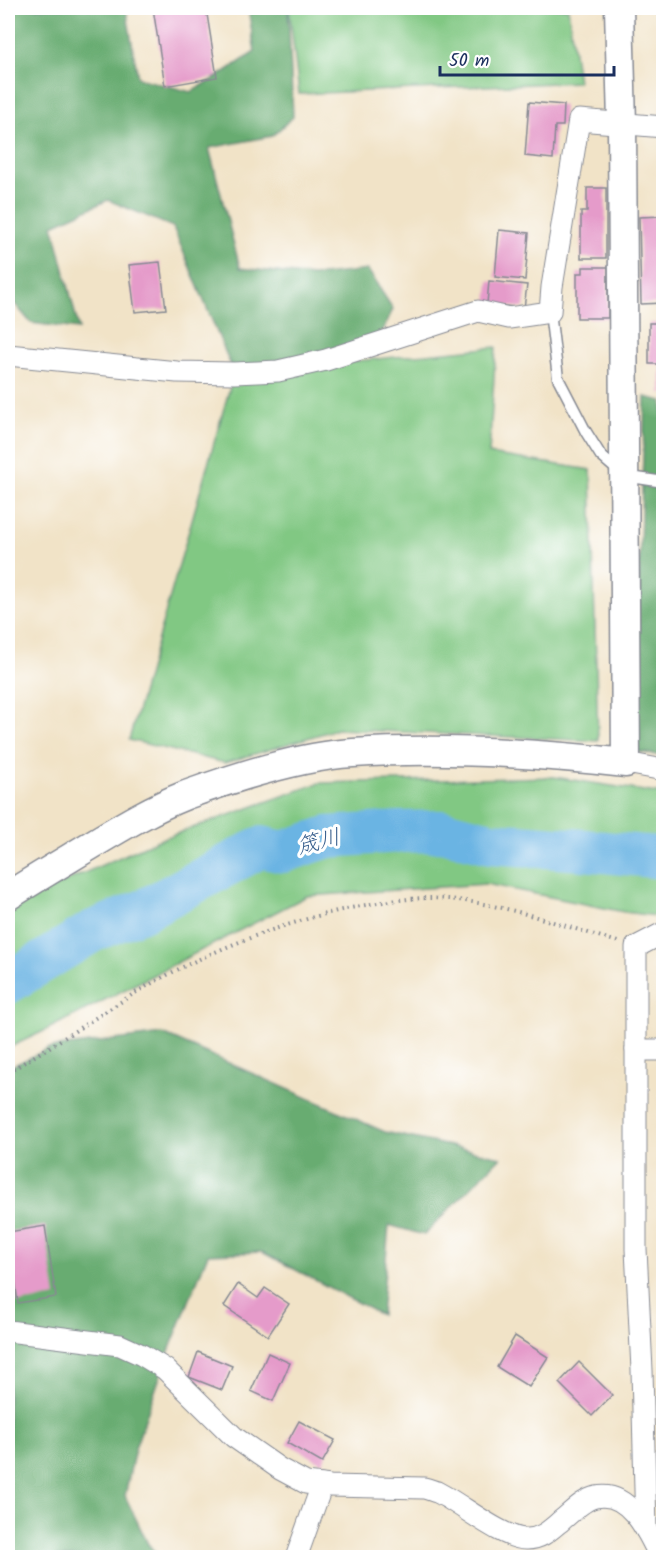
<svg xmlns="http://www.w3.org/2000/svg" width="671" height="1565" viewBox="0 0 671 1565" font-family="Kalam,'Klee One',sans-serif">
  <rect width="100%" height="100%" fill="#fff"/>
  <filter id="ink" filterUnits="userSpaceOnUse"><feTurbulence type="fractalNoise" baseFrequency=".0167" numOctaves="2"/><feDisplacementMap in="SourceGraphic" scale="12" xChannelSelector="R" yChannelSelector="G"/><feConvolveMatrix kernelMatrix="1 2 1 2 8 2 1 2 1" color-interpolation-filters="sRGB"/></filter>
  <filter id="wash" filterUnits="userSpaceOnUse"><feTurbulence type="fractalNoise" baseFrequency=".008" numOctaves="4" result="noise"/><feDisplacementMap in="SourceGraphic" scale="24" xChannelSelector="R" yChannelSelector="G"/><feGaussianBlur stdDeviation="1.35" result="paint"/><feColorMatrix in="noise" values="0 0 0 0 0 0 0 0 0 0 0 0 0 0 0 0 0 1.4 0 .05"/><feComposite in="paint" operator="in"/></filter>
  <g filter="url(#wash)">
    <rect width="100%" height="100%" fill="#f1e3c7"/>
    <g fill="#81c883" stroke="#4e7c70" stroke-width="1.5">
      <path d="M289 8H568L578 82 299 94Z"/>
      <path d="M496 347 489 454 591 470 598 741 337 729 225 763 129 740 234 373Z"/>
      <path d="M554 777 663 794V917L624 912 486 884 307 896 42 1032 8 1048V907L156 841 319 783Z"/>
    </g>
    <g fill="#68ac71" stroke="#426e68" stroke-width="1.5">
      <path d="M8 8H126L138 78 191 92 217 77 255 52 248 8H288L293 117 272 136 209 148 240 268 312 276 368 270 393 309 377 343 234 373 173 227 108 200 53 225 79 329 31 323 8 296Z"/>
      <path d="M645 397 663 401V756L633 751Z"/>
      <path d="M163 1034 385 1132 501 1157 424 1235 389 1225 381 1315 262 1252 208 1254 169 1351 135 1448 125 1496 148 1544 159 1557H8V1068L50 1048Z"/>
    </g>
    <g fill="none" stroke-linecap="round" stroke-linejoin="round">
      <path stroke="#6bb4e3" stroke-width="42" d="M8 983 93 931 144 910 261 847 283 852 328 837 400 832 442 831 491 843 584 850 664 858"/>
    </g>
    <g id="blocks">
      <g fill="#e59bca">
        <path d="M153 8H206L217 77 165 86Z"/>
        <path d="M529 102 564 105 563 126H555L553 159 525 156Z"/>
        <path d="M587 188H606V258H581V212H587Z"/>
        <path d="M664 216V303L641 304 639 217Z"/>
        <path d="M499 230 529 233 525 280 495 277Z"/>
        <path d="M160 262 166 309 135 312 129 265Z"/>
        <path d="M583 267H608V318H577V273H583Z"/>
        <path d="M489 281 527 285 524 308 487 304Z"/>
        <path d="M649 323H664V393H661V364H649Z"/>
        <path d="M45 1226 56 1297 18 1303 8 1232Z"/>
        <path d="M238 1284 258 1298 265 1288 289 1304 268 1336 224 1306Z"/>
        <path d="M515 1336 548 1357 529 1387 497 1367Z"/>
        <path d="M198 1352 232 1366 222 1390 189 1377Z"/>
        <path d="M268 1353 290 1363 273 1401 251 1391Z"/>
        <path d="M579 1362 612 1395 592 1416 559 1383Z"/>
        <path d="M299 1421 335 1440 322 1463 287 1443Z"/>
      </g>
    </g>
  </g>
  <g filter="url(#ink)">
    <use href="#blocks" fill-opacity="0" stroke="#868992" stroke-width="1.5"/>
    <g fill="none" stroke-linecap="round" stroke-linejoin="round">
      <g stroke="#868992" stroke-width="13">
        <path id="lane" d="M550 312 558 378 586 432 601 456 624 476 664 482"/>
      </g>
      <g stroke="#868992" stroke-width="23">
        <g id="street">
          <path d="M8 355 177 372 234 373 278 371 326 360 478 311 509 318 550 312 552 287 579 120 664 127"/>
          <path d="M626 763 664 770"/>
          <path d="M636 1050H664"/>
          <path d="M8 1331 120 1345 142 1355 165 1369 234 1437 280 1469 306 1483 330 1486 424 1488C429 1489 433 1491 437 1492 460 1503 504 1540 527 1539 542 1539 551 1529 562 1520 572 1512 584 1499 596 1497 629 1490 648 1532 659 1555L662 1558"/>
          <path d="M646 1530 642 1370 636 1249V947L661 934 664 935"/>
          <path d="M296 1558 322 1485"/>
        </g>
      </g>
      <g stroke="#868992" stroke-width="31">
        <path id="secondary" d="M8 896C36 878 65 861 93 844 123 826 153 808 186 795 236 777 300 756 353 753 444 747 536 753 626 763L622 124 619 8"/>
      </g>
      <path stroke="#868992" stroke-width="4" stroke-dasharray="1.5 4.5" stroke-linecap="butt" d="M8 1072C51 1047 93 1019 135 993 197 956 267 928 337 911 368 904 401 898 432 898 495 900 557 924 618 942"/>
      <use href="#lane" stroke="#fff" stroke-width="10"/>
      <use href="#street" stroke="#fff" stroke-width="21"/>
      <use href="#secondary" stroke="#fff" stroke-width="28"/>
    </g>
  </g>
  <g text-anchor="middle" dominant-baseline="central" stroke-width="6" stroke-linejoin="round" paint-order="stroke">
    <g font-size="22" font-style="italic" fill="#375e8d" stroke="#fff">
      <text transform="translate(319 843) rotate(-14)">筬川</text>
    </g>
  </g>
  <rect width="671" height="1565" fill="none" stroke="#fff" stroke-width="30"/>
  <path d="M440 66v9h174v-9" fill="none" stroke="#1b2f5e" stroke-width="3"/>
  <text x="449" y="66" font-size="18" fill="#1b2f5e" stroke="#ffffff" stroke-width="4.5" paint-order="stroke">50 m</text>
</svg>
